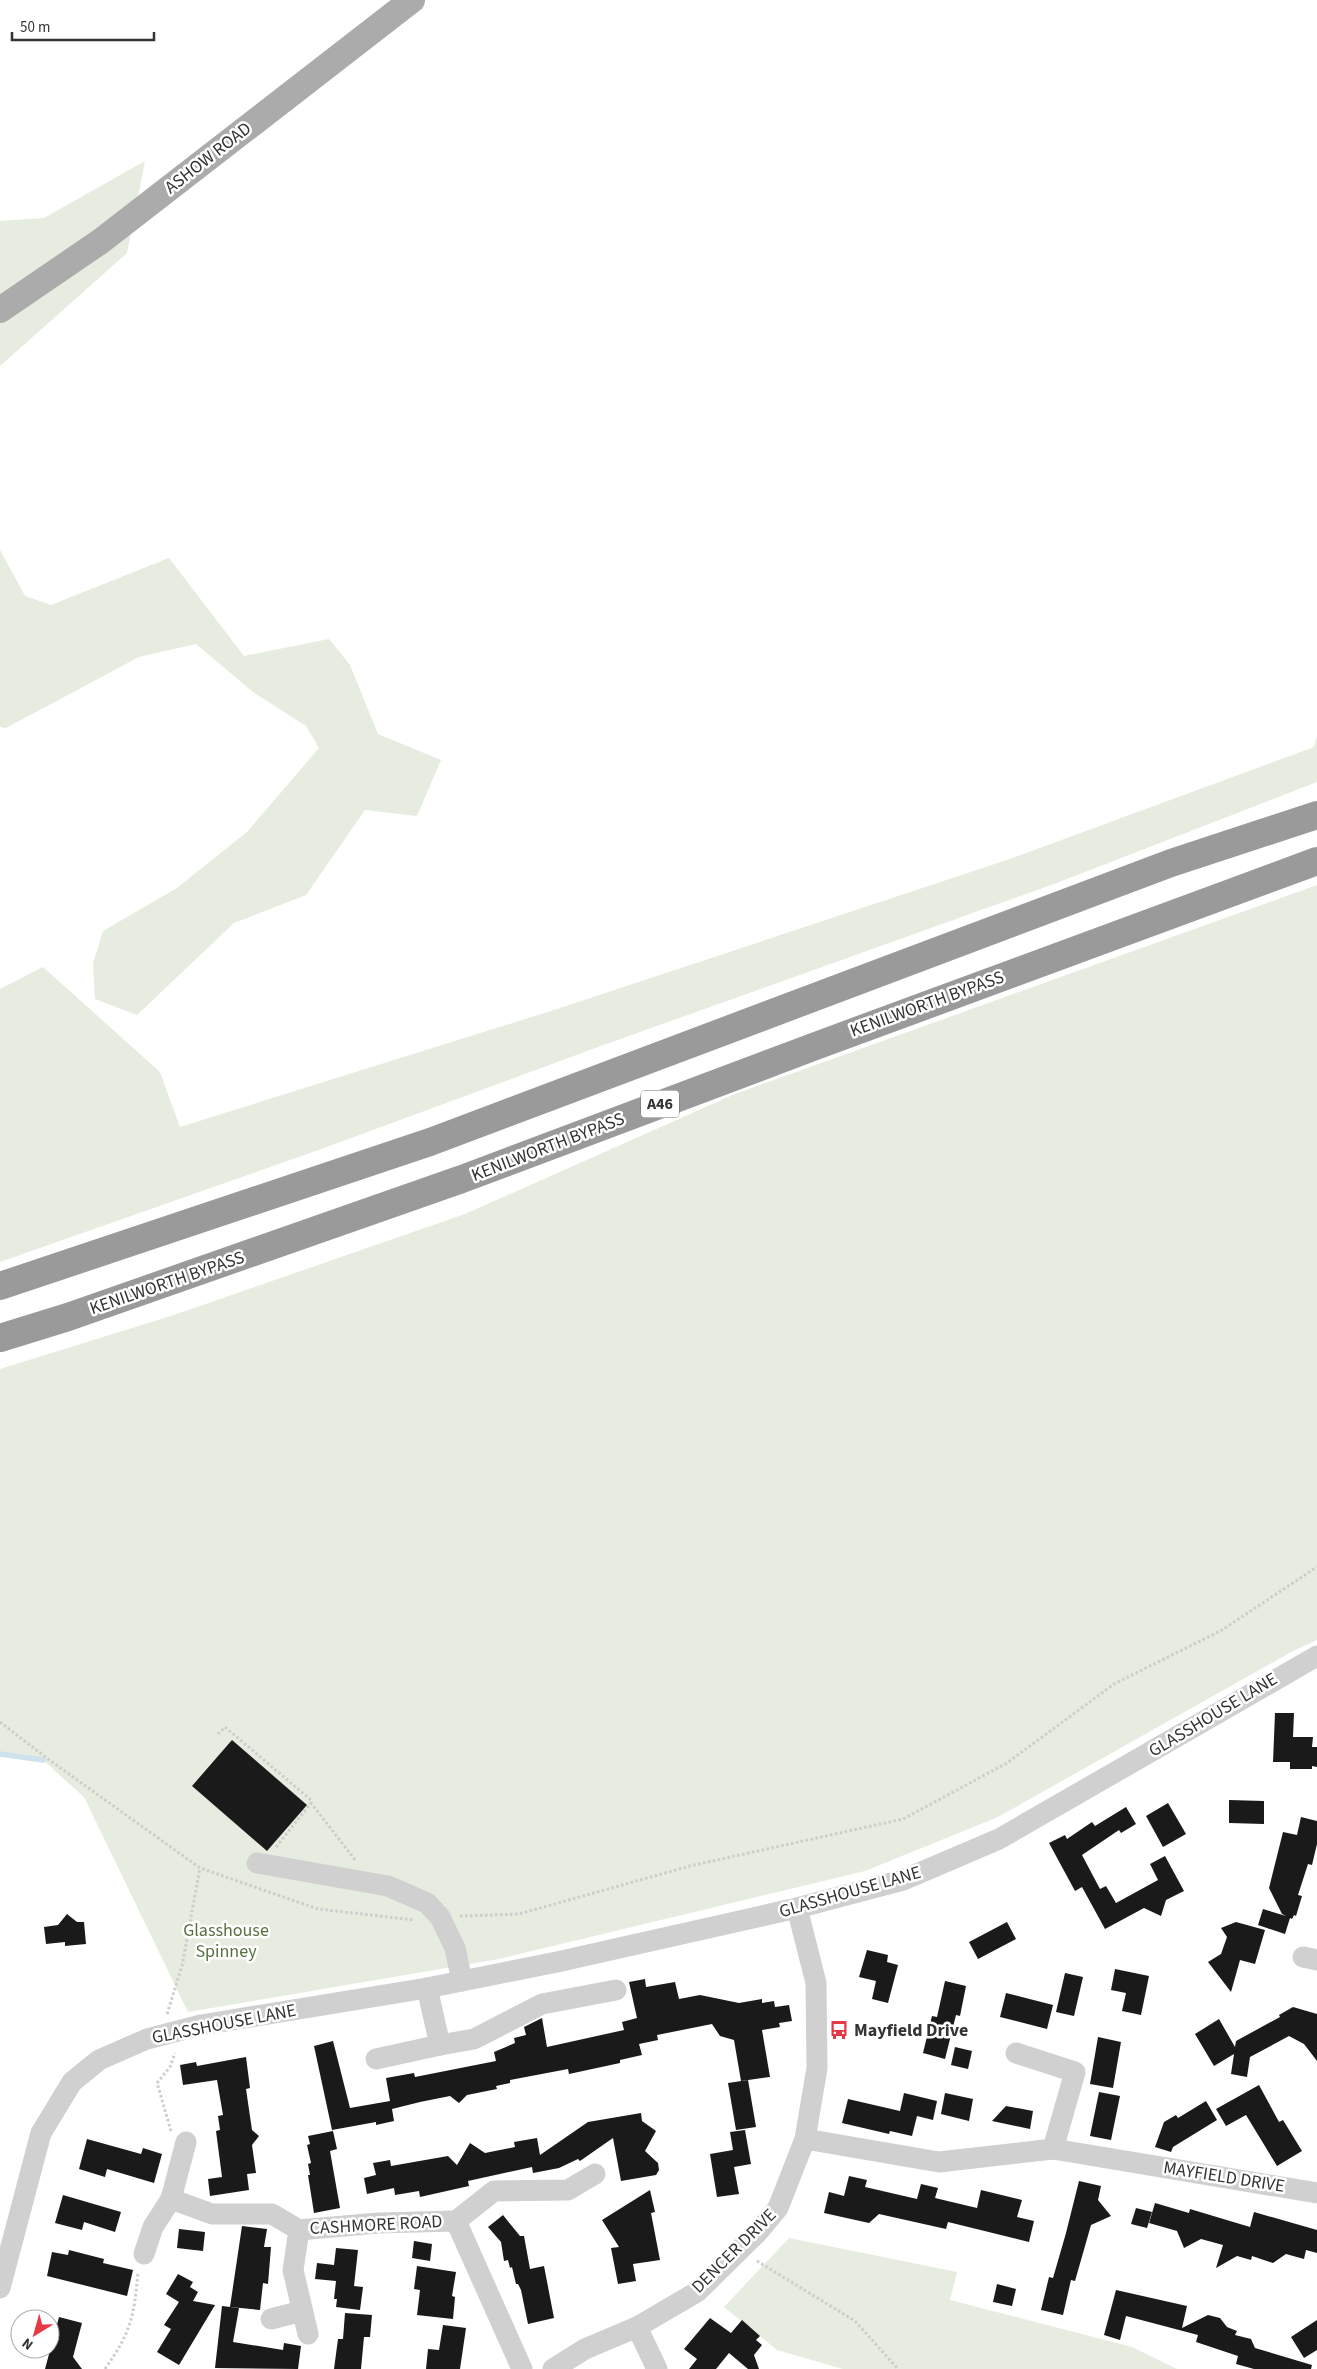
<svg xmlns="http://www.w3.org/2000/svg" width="1317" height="2369" viewBox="0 0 1317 2369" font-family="'Source Sans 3',sans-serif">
  <rect width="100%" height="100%" fill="#fff"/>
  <g fill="#e6ecdf">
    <path d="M145 161 127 253 0 366V221L44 218Z"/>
    <path d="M0 550 25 596 51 605 169 558 244 656 329 639 350 665 378 734 441 760 417 816 365 810 306 895 234 923 137 1015 95 999 93 963 103 931 177 888 247 832 319 748 306 726 253 692 196 644 139 657 6 728 0 727Z"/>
    <path d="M1317 736V782L1054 884 598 1047 324 1148 0 1262V989L43 967 160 1072 180 1127 554 1010 1010 859 1314 747Z"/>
    <path d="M1317 885V1640L1293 1651 998 1817 865 1871 499 1959 188 2012 84 1797 43 1760 0 1754V1369L174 1315 465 1214 735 1094Z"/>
    <path d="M789 2238 957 2272 950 2300 1132 2347 1177 2369H843L777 2350 724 2307Z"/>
  </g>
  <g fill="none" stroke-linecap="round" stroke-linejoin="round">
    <path stroke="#cfe2ee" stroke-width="5.5" d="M0 1754 43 1760"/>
  </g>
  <g fill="#1a1a1a">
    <path d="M1275 1713H1294L1293 1737H1313L1312 1747H1317V1767L1312 1766V1769H1290V1762H1273Z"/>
    <path d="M232 1740 307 1805 267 1851 192 1786Z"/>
    <path d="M1229 1800 1264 1801V1824L1229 1823Z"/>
    <path d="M1168 1803 1186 1834 1163 1847 1146 1816Z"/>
    <path d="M1126 1807 1136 1824 1121 1833 1119 1830 1082 1855 1100 1889 1106 1886 1116 1903 1158 1880 1150 1864 1165 1856 1184 1891 1166 1900 1161 1916 1144 1908 1105 1929 1082 1887 1075 1891 1049 1843 1065 1835 1067 1839 1092 1822 1095 1826Z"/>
    <path d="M1301 1817 1317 1821V1844L1312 1865 1308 1864 1298 1895 1302 1896 1296 1916 1294 1915 1292 1919 1290 1918 1285 1934 1258 1925 1263 1909 1286 1916 1282 1914 1269 1888 1283 1832 1297 1835Z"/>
    <path d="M67 1914 77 1922H84L86 1944 65 1946V1942L46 1944 44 1927 58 1925Z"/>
    <path d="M1007 1922 1016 1939 978 1959 969 1942Z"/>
    <path d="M1236 1922 1265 1930 1255 1964 1240 1960 1231 1992 1208 1962 1221 1954 1227 1937 1221 1928Z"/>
    <path d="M867 1950 888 1955 887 1962 898 1965 888 2003 872 1999 876 1981 859 1977Z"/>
    <path d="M1115 1969 1149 1976 1141 2015 1122 2011 1126 1993 1111 1990Z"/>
    <path d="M1065 1973 1083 1977 1074 2016 1056 2012Z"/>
    <path d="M645 1979 646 1987 675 1982 679 1999 700 1995 739 2003 762 1999V2003L774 2001 775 2007 789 2005 792 2021 779 2023 780 2027 762 2030 770 2077 741 2081 734 2040 720 2036 712 2024 657 2035 658 2040 639 2044 642 2055 620 2060V2063L569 2074 568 2069 510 2080V2083L496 2086 497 2089 467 2095 459 2103 450 2096 420 2102 392 2109 394 2121 376 2125V2122L332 2130 314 2046 333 2041 350 2108 390 2101 386 2078 414 2073 415 2077 496 2061 494 2052 515 2043 514 2038 526 2035 524 2027 542 2018 547 2047 624 2030 622 2022 637 2018 629 1982Z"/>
    <path d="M945 1981 966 1986 960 2016 956 2015 945 2059 923 2053 932 2016 937 2017Z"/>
    <path d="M1006 1993 1053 2005 1047 2029 1000 2017Z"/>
    <path d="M1293 2007 1317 2014V2061L1304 2044 1289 2036 1250 2057 1247 2077 1231 2074 1234 2054 1214 2066 1195 2034 1219 2019 1235 2047 1236 2041 1280 2017 1279 2015Z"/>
    <path d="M1098 2037 1121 2042 1113 2088 1090 2084Z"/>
    <path d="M955 2047 972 2051 968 2069 951 2065Z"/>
    <path d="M246 2057 250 2088 246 2089 252 2130 259 2136 252 2145 256 2173 247 2174 249 2190 210 2196 208 2179 222 2177 216 2131 220 2130 218 2116 223 2115 217 2080 183 2085 180 2065 196 2062 197 2066Z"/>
    <path d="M748 2080 756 2127 736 2130 728 2083Z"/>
    <path d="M1259 2085 1279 2122 1283 2120 1302 2151 1277 2166 1246 2115 1226 2126 1216 2109Z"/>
    <path d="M1099 2092 1120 2096 1111 2140 1090 2136Z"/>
    <path d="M904 2093 937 2101 933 2120 917 2116 912 2136 890 2131 889 2134 842 2123 848 2099 900 2111Z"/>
    <path d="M945 2093 973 2099 969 2121 941 2114Z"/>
    <path d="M1206 2101 1217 2120 1173 2147 1171 2152 1155 2147 1164 2122 1176 2115 1178 2118Z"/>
    <path d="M1006 2106 1033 2111 1030 2129 992 2121Z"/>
    <path d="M641 2113 642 2121 656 2131 645 2151 658 2163 659 2170 656 2175 621 2181 613 2138 580 2161 578 2159 559 2168 533 2173 532 2167 468 2181 469 2186 420 2197 419 2191 395 2195 394 2188 367 2194 364 2178 376 2175 373 2163 390 2160 391 2166 448 2156 457 2165 470 2143 485 2153 515 2147 514 2142 537 2138 540 2155 588 2122Z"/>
    <path d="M745 2130 751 2164 734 2167 739 2194 717 2197 710 2154 733 2150 730 2132Z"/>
    <path d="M333 2131 337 2149 330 2151 340 2208 314 2213 308 2175H310L308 2164 311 2163 307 2145 310 2144 308 2136Z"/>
    <path d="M87 2139 141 2154 143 2148 162 2154 154 2183 107 2169 105 2177 79 2169Z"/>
    <path d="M849 2176 867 2180 865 2187 917 2199 921 2184 938 2188 935 2198 977 2208 981 2190 1022 2200 1017 2217 1034 2221 1029 2242 948 2222 946 2229 879 2214 869 2223 824 2213 829 2192 844 2196Z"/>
    <path d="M1079 2181 1101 2186 1098 2200 1111 2216 1091 2225 1075 2281 1071 2280 1063 2315 1041 2310 1049 2277 1053 2278 1066 2233Z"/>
    <path d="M650 2190 655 2212 651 2213 660 2260 633 2264 636 2281 618 2284 611 2248 619 2247 602 2220Z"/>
    <path d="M63 2195 121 2212 115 2232 84 2222 82 2230 55 2223Z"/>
    <path d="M1155 2203 1189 2213 1190 2209 1250 2227 1254 2212 1317 2230V2253L1306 2250 1304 2259 1286 2254 1273 2263 1252 2256 1251 2260 1237 2256 1216 2268 1223 2245 1201 2239 1184 2248 1177 2231 1149 2223Z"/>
    <path d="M1136 2208 1152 2212 1147 2228 1131 2224Z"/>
    <path d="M503 2215 520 2236H524L530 2269 544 2266 554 2318 528 2324 521 2290 518 2284H516L512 2267 510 2268 508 2260 504 2261 501 2242 488 2227Z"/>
    <path d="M242 2226 267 2229 264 2247H271L268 2284 263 2283 260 2310 230 2307Z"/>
    <path d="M179 2229 205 2232 203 2251 177 2248Z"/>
    <path d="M414 2241 432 2244 430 2261 412 2258Z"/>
    <path d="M336 2248 358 2250 354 2286 363 2287 360 2310 336 2307 337 2299H334L336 2281 315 2279 317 2263 334 2265Z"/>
    <path d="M69 2250 104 2259 103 2263 133 2270 127 2296 47 2276 52 2252 68 2255Z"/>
    <path d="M417 2266 456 2272 452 2296 455 2297 453 2319 417 2315 420 2290 414 2289Z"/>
    <path d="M178 2274 193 2282 190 2287 198 2292 193 2301 215 2305 179 2365 157 2352 171 2329 164 2325 179 2302 166 2294Z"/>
    <path d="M997 2284 1016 2289 1012 2306 993 2302Z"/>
    <path d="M1116 2290 1187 2306 1182 2328 1208 2315 1220 2318 1227 2327 1237 2331 1235 2335 1251 2339 1255 2348 1312 2365 1311 2369H1254L1236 2364 1238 2356 1196 2342 1198 2335 1126 2316 1120 2340 1104 2335Z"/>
    <path d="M222 2306 239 2308 233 2342 283 2350 284 2343 301 2346 298 2369 215 2368Z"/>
    <path d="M345 2313 372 2315 370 2337H364L361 2369H334L338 2339H343Z"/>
    <path d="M59 2317 82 2323 73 2357 82 2369H45Z"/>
    <path d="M710 2318 731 2333 742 2320 760 2336 756 2340 762 2345 754 2355 759 2369H748L729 2353 716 2369H689L697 2359 684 2349Z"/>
    <path d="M1317 2320V2350L1304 2358 1291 2337Z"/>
    <path d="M443 2325 466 2328 460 2369H426L428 2349 439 2350Z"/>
  </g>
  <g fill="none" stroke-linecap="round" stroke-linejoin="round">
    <g stroke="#cdcdcd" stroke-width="3" stroke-dasharray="2.5 2.5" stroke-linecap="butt">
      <path d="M0 1722 48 1759 200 1868 318 1909 414 1920"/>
      <path d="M218 1734 225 1727 311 1800V1803L356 1861"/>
      <path d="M276 1847 311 1803"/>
      <path d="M460 1916 519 1914 690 1866 903 1819 1007 1763 1114 1684 1222 1630 1317 1567"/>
      <path d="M167 2014 182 1966 200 1868"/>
      <path d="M171 2131 157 2083 170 2067 175 2053"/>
      <path d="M757 2261 855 2321 898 2369"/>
      <path d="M105 2369C131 2332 134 2317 138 2272"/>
    </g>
    <g stroke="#d0d0d0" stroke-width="21">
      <path d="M257 1863 388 1886 427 1903 440 1917 455 1948 462 1981"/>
      <path d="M1303 1957 1317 1960"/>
      <path d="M427 1988 440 2045 474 2039 542 2004 616 1990"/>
      <path d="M1016 2053 1075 2072 1053 2149"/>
      <path d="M376 2059 440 2045"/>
      <path d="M805 2139 939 2162 1053 2149 1317 2193"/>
      <path d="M186 2142 171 2199 212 2214H272L299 2230 378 2223 456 2221 522 2369"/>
      <path d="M456 2221 494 2191 568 2190 595 2174"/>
      <path d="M299 2230 293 2270 308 2334"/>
      <path d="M144 2254 153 2227 171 2199"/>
      <path d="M0 2288 41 2133 72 2082 99 2060 147 2039 201 2025 427 1988 557 1962 797 1908 903 1880 999 1839 1317 1656"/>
      <path d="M271 2319 302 2311"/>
      <path d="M637 2327 657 2369"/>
      <path d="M553 2369 585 2349 637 2327 697 2292 757 2233 778 2208 805 2139 817 2068 816 1983 797 1908"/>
    </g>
    <path stroke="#ababab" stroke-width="26" d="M0 310 101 241 412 0"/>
    <g stroke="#9a9a9a" stroke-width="28">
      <path d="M0 1286 430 1142 1171 863 1317 815"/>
      <path d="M0 1338 68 1317 462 1179 813 1047 1317 861"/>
    </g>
  </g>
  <defs>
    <g id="bus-bare" transform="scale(1.5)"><path d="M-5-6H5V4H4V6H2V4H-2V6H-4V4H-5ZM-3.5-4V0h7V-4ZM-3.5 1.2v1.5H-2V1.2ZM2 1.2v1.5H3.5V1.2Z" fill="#e63946" stroke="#fff" stroke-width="2.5" paint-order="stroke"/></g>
  </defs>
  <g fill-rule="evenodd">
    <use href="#bus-bare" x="839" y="2030"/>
  </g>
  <g text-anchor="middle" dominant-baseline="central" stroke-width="5" stroke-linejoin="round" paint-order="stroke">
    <rect fill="#fff" stroke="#707070" stroke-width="1" x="641" y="1090.5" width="38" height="27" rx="4"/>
    <g font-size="16" font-weight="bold" fill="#333">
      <text x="660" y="1104">A46</text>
    </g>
    <g font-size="18" fill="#333" stroke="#fff">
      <text transform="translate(208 158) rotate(-38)">ASHOW ROAD</text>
      <text transform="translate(927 1004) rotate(-20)">KENILWORTH BYPASS</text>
      <text transform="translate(548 1147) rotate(-21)">KENILWORTH BYPASS</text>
      <text transform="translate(167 1283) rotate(-19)">KENILWORTH BYPASS</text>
      <text transform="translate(1213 1715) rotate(-31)">GLASSHOUSE LANE</text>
      <text transform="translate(850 1892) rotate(-16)">GLASSHOUSE LANE</text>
      <text transform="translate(224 2024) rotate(-11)">GLASSHOUSE LANE</text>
      <text transform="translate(1224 2177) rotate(9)">MAYFIELD DRIVE</text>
      <text transform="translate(376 2225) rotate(-3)">CASHMORE ROAD</text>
      <text transform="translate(734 2251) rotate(-45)">DENCER DRIVE</text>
    </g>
    <g font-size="18" fill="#56703f" stroke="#fff">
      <text x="226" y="1930">Glasshouse<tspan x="226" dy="21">Spinney</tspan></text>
    </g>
    <g font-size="18" font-weight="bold" fill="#333" stroke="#fff" text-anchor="start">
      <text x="854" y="2030">Mayfield Drive</text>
    </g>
  </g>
  <g transform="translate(35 2334) rotate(217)"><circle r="24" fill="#ffffff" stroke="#adadad"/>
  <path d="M0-4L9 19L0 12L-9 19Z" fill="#e63946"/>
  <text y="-8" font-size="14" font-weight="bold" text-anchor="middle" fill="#333333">N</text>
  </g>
  <path d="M12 32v8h142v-8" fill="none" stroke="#333333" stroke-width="2.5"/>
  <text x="20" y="32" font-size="15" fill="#333333" stroke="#ffffff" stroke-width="4" paint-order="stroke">50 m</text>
</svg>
